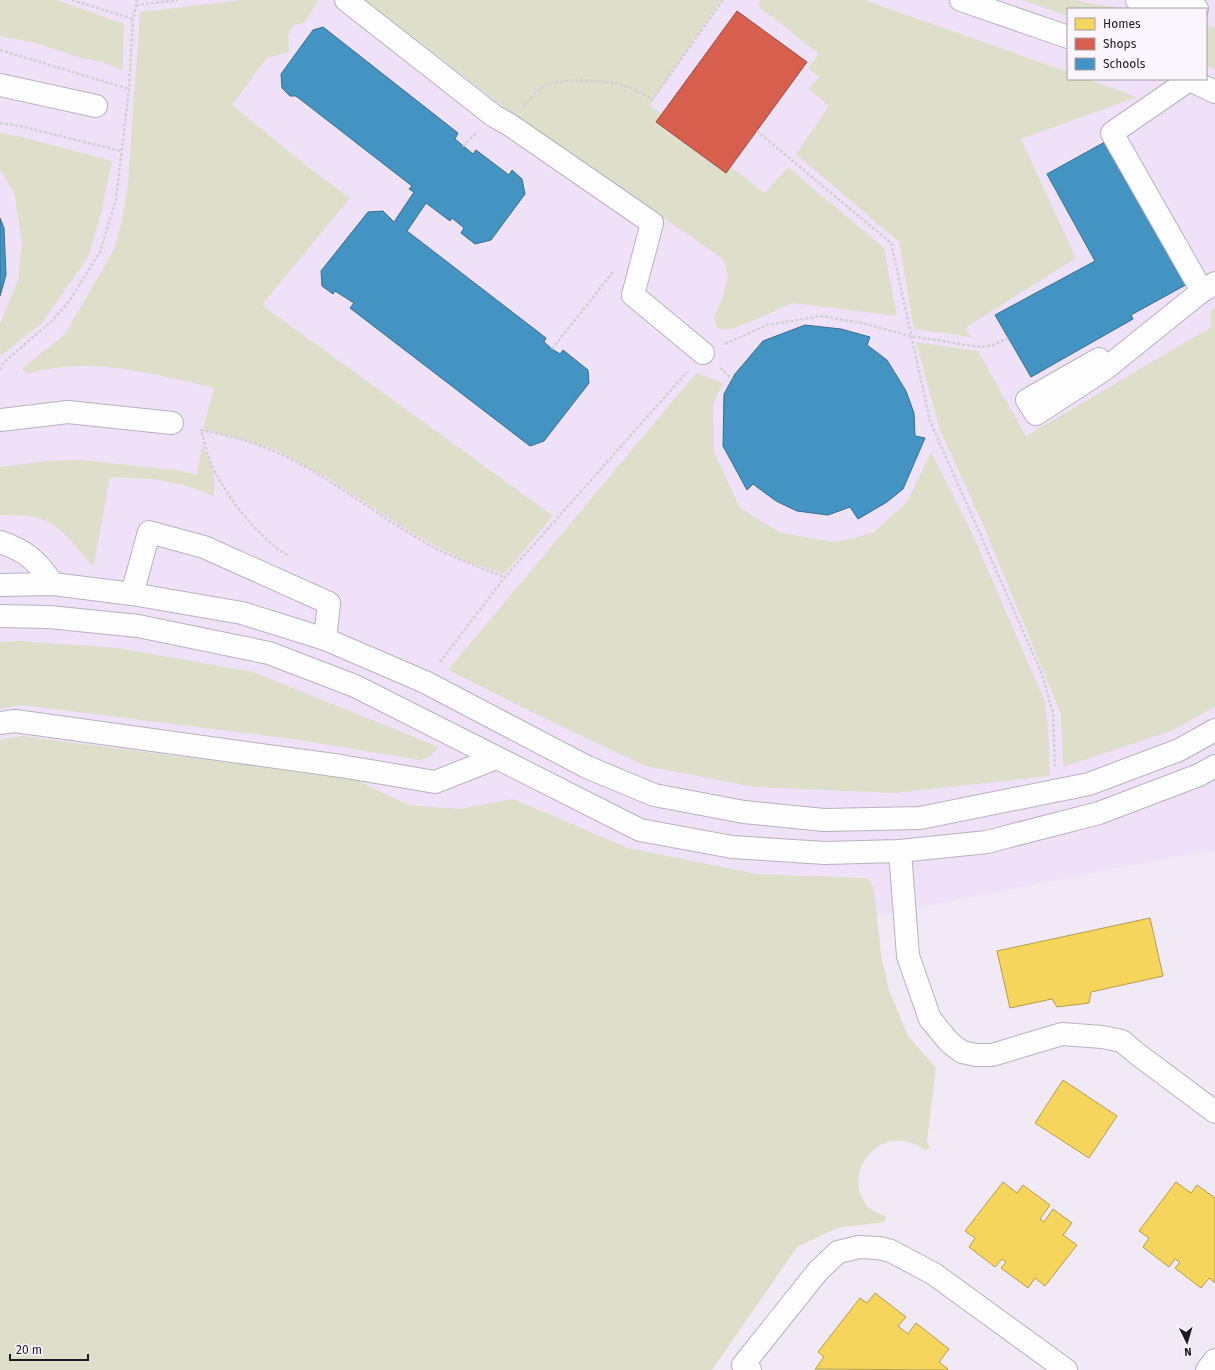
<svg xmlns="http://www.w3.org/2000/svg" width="1215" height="1370" viewBox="0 0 1215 1370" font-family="'Fira Sans',sans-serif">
  <rect width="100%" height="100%" fill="#f1e9f6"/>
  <path fill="#efe2f8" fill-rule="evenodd" d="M0 0H1215V852L1209 850 856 920 0 1370ZM1068 9H1206V79H1068Z"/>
  <g fill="#dedfcb">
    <path d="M0 0H57L124 24 123 70 101 62 81 58 35 43 0 36Z"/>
    <path d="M242 0H319L304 23 294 25 288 36 289 52 267 58 232 105 312 170 350 198 262 305 553 516 504 574 464 561 412 533 328 478 274 449 203 429 214 388C154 374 88 355 27 374L22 369 65 334 114 249 122 220 128 183 140 12Z"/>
    <path d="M365 0H721L650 105 765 193 788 167 884 248 897 316 793 303 743 325 727 330 717 328 714 317 722 300 728 276 723 259 510 112Z"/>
    <path d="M761 0H864L1068 72V79H1087L1137 97 1021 139 1076 258 965 328 971 337 914 329 899 242 796 154 829 106 809 89 819 77 808 68 819 54 758 6Z"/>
    <path d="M1022 0H1076L1087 3 1126 9H1068V16Z"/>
    <path d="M1206 25 1215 27V69L1206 66Z"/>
    <path d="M0 133 22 137 112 161 101 214 88 257 41 324 0 356V324L18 280 22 242 14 192 0 169Z"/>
    <path d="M1215 308V707L1171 731 1063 767 1061 714 981 520 940 430 916 342 978 351 1026 436 1211 327 1210 311Z"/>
    <path d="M696 373 723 383 713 404 714 452 740 508 781 533 836 542 873 533 907 502 931 452 971 531 1045 702 1048 728 1050 776 894 793 755 787 645 766 538 715 448 670Z"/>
    <path d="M202 445C210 462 217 478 214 497 181 480 146 478 110 477L94 565 90 564C74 543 56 519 28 516 19 515 9 515 0 515V467L46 461 81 460 176 470 197 475Z"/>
    <path d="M18 641 118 648 253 672 439 747 429 757 419 760 299 740 21 705 0 709V642Z"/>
    <path d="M22 736 354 779 409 805 460 809 513 799 628 848 757 874 868 878 874 889 881 954 889 990 908 1036 936 1068 927 1142 930 1147 926 1151C886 1119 839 1168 867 1206 871 1211 881 1214 886 1217L884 1222 837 1228 797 1247 712 1370H0V740Z"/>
  </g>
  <g fill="#f6d55c" stroke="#b59d4a">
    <path d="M1150 918 1163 976 1091 992 1089 1003 1057 1007 1052 999 1010 1008 997 951Z"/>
    <path d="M1063 1080 1117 1116 1089 1158 1035 1123Z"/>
    <path d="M1003 1182 1017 1193 1023 1185 1050 1205 1040 1219 1044 1222 1053 1209 1072 1223 1063 1235 1077 1245 1045 1286 1035 1278 1028 1288 1001 1268 1006 1262 1002 1259 995 1267 969 1247 975 1238 965 1231Z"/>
    <path d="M1176 1182 1191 1193 1197 1185 1215 1198V1283L1209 1278 1201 1288 1175 1268 1180 1262 1175 1259 1169 1267 1143 1247 1149 1238 1139 1231Z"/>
    <path d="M875 1293 906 1317 898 1326 908 1334 916 1323 949 1349 939 1362 948 1369 947 1370 815 1369 824 1357 818 1352 860 1298 867 1303Z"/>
  </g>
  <path fill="#d6604d" stroke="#9f4b40" d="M737 11 807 62 726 173 656 122Z"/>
  <g fill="#4393c3" stroke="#386e92">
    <path d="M323 27 458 133 455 139 473 154 476 150 509 175 512 170 522 179 525 194 491 240 475 244 461 233 464 228 452 218 450 221 426 203 407 231 546 338 544 342 552 349 560 354 563 350 588 370 589 383 544 441 530 446 350 308 354 303 335 291 333 294 322 286 321 271 368 212 383 211 394 222 414 192 409 189 412 186 296 96H290L282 88 281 74 313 30Z"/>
    <path d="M1112 138 1191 282 1131 315 1133 319 1031 377 995 315 1095 261 1047 174Z"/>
    <path d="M0 218 4 228 6 275 0 296Z"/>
    <path d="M805 325 841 329 870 337 867 345 887 360 906 391 914 413 915 436 925 438 903 489 887 502 858 519 850 507 828 515 797 511 776 501 753 484 747 490 723 446 724 394 735 374 763 341Z"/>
  </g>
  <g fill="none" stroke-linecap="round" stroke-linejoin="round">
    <g stroke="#b8b2bc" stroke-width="24">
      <g id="minor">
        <path d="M346 0 494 116 510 125 652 223 633 295 703 353"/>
        <path d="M961 0 1068 37"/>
        <path d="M1137 0 1197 9"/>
        <path d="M1188 79 1215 92"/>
        <path d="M1189 80 1112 133 1202 291"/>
        <path d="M0 85 96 106"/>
        <path d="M1105 369 1099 359 1027 400 1036 414 1105 369 1202 291 1215 283"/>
        <path d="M0 420 68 412 172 423"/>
        <path d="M0 542C27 551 37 561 53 584"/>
        <path d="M0 585 53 584 132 594 242 613 325 639 425 682 587 767 654 795 744 812 824 820 920 818 1089 784 1179 750 1215 730"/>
        <path d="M132 594 149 532 204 547 329 603 325 639"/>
        <path d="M0 616 49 617 138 626 269 653 355 686 640 830 732 847 825 853 900 851 987 842 1099 813 1199 775 1215 766"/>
        <path d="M0 723 15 721 341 766 435 782 496 758"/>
        <path d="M900 851 908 956 930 1019 950 1043 962 1052 976 1055H992L1062 1034 1102 1037 1122 1041 1136 1053 1215 1112"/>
        <path d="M750 1370 743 1365 818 1271 838 1252 859 1247 879 1248 891 1251 934 1274 1066 1370"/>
        <path d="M1207 1370 1215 1360"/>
      </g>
    </g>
    <g stroke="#d2d0d3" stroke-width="2.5" stroke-dasharray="3 2" stroke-linecap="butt">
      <path d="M72 0 133 19"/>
      <path d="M136 5 178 0"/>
      <path d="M0 50 129 89"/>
      <path d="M524 106C530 99 538 89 547 85 564 78 604 80 621 85 633 88 642 93 652 100L723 0"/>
      <path d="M0 123 20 126 121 151"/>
      <path d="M757 131 891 243 930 421 1042 674 1053 713 1055 766"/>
      <path d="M463 146 477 132"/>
      <path d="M725 344 767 325 822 316 866 324 910 336 980 347 993 345 1008 338"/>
      <path d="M552 349 613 272"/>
      <path d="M720 368 732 379"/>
      <path d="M0 370 4 362 52 321 70 300 100 252 116 199 129 89 133 19 137 0"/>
      <path d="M287 555C260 539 229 500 215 472 208 459 205 444 201 430 225 435 249 440 271 450 319 470 365 506 409 533 439 552 471 565 505 577"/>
      <path d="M440 662 505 577 687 372"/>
    </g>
    <use href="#minor" stroke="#fdfcfe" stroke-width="22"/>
  </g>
  <rect x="1067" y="8" width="140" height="72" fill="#fbf5fe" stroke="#a39da6"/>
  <rect x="1075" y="18" width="20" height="12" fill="#f6d55c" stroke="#a39da6"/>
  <text x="1103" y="28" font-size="12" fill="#1e1921">Homes</text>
  <rect x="1075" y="38" width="20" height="12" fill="#d6604d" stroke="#a39da6"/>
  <text x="1103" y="48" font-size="12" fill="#1e1921">Shops</text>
  <rect x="1075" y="58" width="20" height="12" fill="#4393c3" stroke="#a39da6"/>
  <text x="1103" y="68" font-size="12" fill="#1e1921">Schools</text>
  <g transform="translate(1187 1342) rotate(175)" stroke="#fbf5fe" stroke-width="3" paint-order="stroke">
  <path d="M0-3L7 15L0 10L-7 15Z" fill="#1e1921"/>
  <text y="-6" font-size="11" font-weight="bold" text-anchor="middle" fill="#1e1921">N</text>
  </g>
  <path d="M10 1354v6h78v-6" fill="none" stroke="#1e1921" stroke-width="2"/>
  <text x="16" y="1354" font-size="12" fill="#1e1921" stroke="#fbf5fe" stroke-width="3" paint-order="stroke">20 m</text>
</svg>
